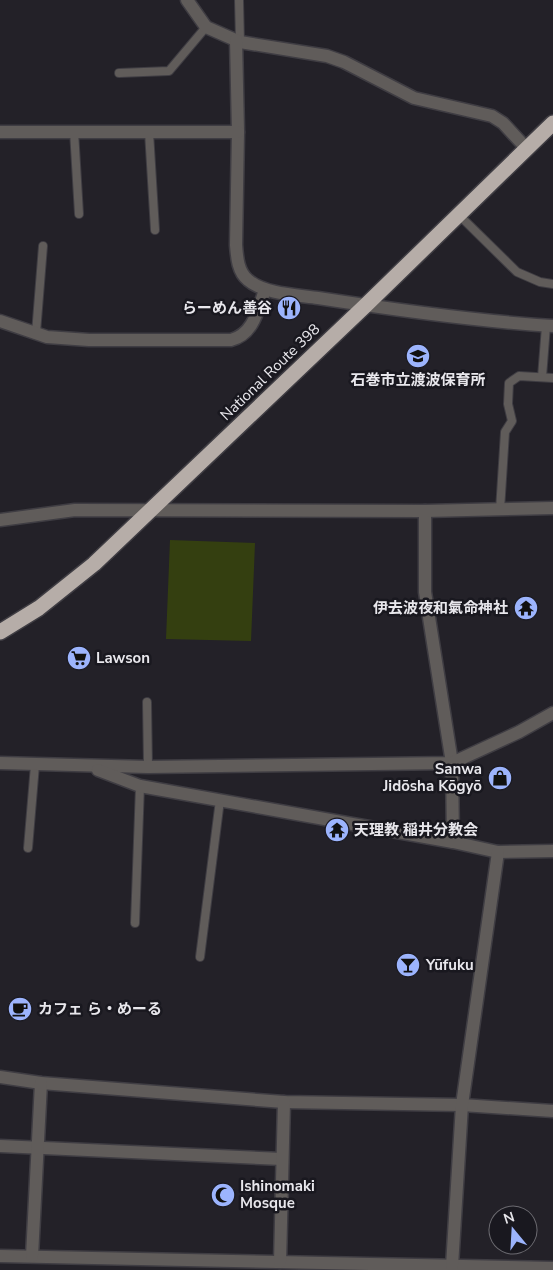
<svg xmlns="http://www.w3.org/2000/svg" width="553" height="1270" viewBox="0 0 553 1270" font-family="'Nunito Sans','Noto Sans JP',sans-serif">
  <rect width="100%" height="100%" fill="#232128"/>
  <path fill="#343f10" d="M170 540 255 543 251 641 166 639Z"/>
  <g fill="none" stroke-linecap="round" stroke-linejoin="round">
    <g stroke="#3f3d43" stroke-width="10">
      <g id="lane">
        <path d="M239 0 240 42"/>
        <path d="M119 73 169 71 206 27"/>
        <path d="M74 131 79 214"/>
        <path d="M149 132 155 230"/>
        <path d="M459 215 517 272 540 282 553 284"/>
        <path d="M36 333 43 246"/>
        <path d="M542 377 546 326"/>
        <path d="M500 510 505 432 512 421 508 404 509 383 519 376 553 378"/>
        <path d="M147 702 148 767"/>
        <path d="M28 848 35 765"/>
        <path d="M135 923 140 786"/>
        <path d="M200 957 220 800"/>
      </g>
    </g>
    <g stroke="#3f3d43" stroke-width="15">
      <g id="street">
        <path d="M187 0 206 27 240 42 327 56 344 62 414 98 492 116 503 123 527 149"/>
        <path d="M236 40 238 132 236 245C237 258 238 272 248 280 264 294 297 295 318 298 396 310 474 321 553 326"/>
        <path d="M0 132H238"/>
        <path d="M0 321 47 337 89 340H231C254 334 258 309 265 290"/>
        <path d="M425 511V592L452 763 453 842"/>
        <path d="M0 520 75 510 425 511 553 508"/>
        <path d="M0 763 148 767 452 763 519 732 553 713"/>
        <path d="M98 770 140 786 453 842 498 852 553 851"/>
        <path d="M0 1077 41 1083 284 1102 462 1105 553 1111"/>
        <path d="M0 1146 282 1159"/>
        <path d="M0 1256 553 1268"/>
        <path d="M32 1256 41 1083"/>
        <path d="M280 1262 284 1102"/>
        <path d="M452 1266 462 1105 498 852"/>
      </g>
    </g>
    <g stroke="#3f3d43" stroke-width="18">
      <path id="highway" d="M0 632 39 608 94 564 366 305 553 123"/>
    </g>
    <use href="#lane" stroke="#605c5a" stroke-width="8"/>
    <use href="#street" stroke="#605c5a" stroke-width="12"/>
    <use href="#highway" stroke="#b6ada8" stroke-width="15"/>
  </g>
  <defs>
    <g id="restaurant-disc" transform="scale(1.25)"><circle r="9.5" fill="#9cb4fd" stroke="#19181f"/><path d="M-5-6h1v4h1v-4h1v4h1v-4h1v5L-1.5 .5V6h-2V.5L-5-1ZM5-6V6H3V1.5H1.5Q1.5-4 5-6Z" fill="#111"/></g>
    <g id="school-disc" transform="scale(1.25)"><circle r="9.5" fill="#9cb4fd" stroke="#19181f"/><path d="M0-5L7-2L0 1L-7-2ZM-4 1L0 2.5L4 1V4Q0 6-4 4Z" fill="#111"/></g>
    <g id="temple-disc" transform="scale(1.25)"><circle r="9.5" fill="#9cb4fd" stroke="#19181f"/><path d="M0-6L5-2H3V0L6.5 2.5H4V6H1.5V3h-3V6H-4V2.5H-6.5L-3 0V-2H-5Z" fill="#111"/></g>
    <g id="supermarket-disc" transform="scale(1.25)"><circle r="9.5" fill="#9cb4fd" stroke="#19181f"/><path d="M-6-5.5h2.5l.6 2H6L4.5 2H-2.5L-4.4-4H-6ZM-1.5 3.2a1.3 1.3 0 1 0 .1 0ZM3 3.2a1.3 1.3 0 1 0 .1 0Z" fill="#111"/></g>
    <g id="shop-disc" transform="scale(1.25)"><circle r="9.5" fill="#9cb4fd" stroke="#19181f"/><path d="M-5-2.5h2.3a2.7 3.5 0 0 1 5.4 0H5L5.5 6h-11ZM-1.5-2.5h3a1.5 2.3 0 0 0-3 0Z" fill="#111"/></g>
    <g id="bar-disc" transform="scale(1.25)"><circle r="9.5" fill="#9cb4fd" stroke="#19181f"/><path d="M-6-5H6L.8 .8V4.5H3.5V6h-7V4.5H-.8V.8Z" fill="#111"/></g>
    <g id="cafe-disc" transform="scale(1.25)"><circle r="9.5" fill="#9cb4fd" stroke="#19181f"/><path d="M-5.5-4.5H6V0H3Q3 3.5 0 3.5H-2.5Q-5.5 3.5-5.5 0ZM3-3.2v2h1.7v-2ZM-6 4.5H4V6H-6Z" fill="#111"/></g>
    <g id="mosque-disc" transform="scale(1.25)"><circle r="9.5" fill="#9cb4fd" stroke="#19181f"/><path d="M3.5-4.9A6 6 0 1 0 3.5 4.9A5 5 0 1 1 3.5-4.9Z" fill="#111"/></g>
  </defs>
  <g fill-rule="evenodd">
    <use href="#restaurant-disc" x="289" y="308"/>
    <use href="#school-disc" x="418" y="356"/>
    <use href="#temple-disc" x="526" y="608"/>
    <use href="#supermarket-disc" x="79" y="658"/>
    <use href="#shop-disc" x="500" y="778"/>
    <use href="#temple-disc" x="337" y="830"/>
    <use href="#bar-disc" x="408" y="965"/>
    <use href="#cafe-disc" x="20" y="1009"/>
    <use href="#mosque-disc" x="223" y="1195"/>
  </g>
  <g text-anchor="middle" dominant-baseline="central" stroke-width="5" stroke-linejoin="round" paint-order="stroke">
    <g font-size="15" font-weight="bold" fill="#e8e7ec" stroke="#19181f" text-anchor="start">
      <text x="272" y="308" text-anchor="end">らーめん善谷</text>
      <text x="418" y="380" text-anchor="middle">石巻市立渡波保育所</text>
      <text x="508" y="608" text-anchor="end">伊去波夜和氣命神社</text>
      <text x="96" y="658">Lawson</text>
      <text x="482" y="769" text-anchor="end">Sanwa<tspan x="482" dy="17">Jidōsha Kōgyō</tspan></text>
      <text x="354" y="830">天理教 稲井分教会</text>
      <text x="426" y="965">Yūfuku</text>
      <text x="38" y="1009">カフェ ら・めーる</text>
      <text x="240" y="1186">Ishinomaki<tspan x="240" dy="17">Mosque</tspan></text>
    </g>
    <g font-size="15" fill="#e8e7ec" stroke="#19181f">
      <text transform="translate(270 372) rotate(-44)">National Route 398</text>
    </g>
  </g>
  <g transform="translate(513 1230) rotate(342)"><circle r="24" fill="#19181f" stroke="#6c6b71"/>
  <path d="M0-4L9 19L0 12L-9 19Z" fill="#9cb4fd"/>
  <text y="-8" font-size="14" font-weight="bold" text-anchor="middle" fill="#e8e7ec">N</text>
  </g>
</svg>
